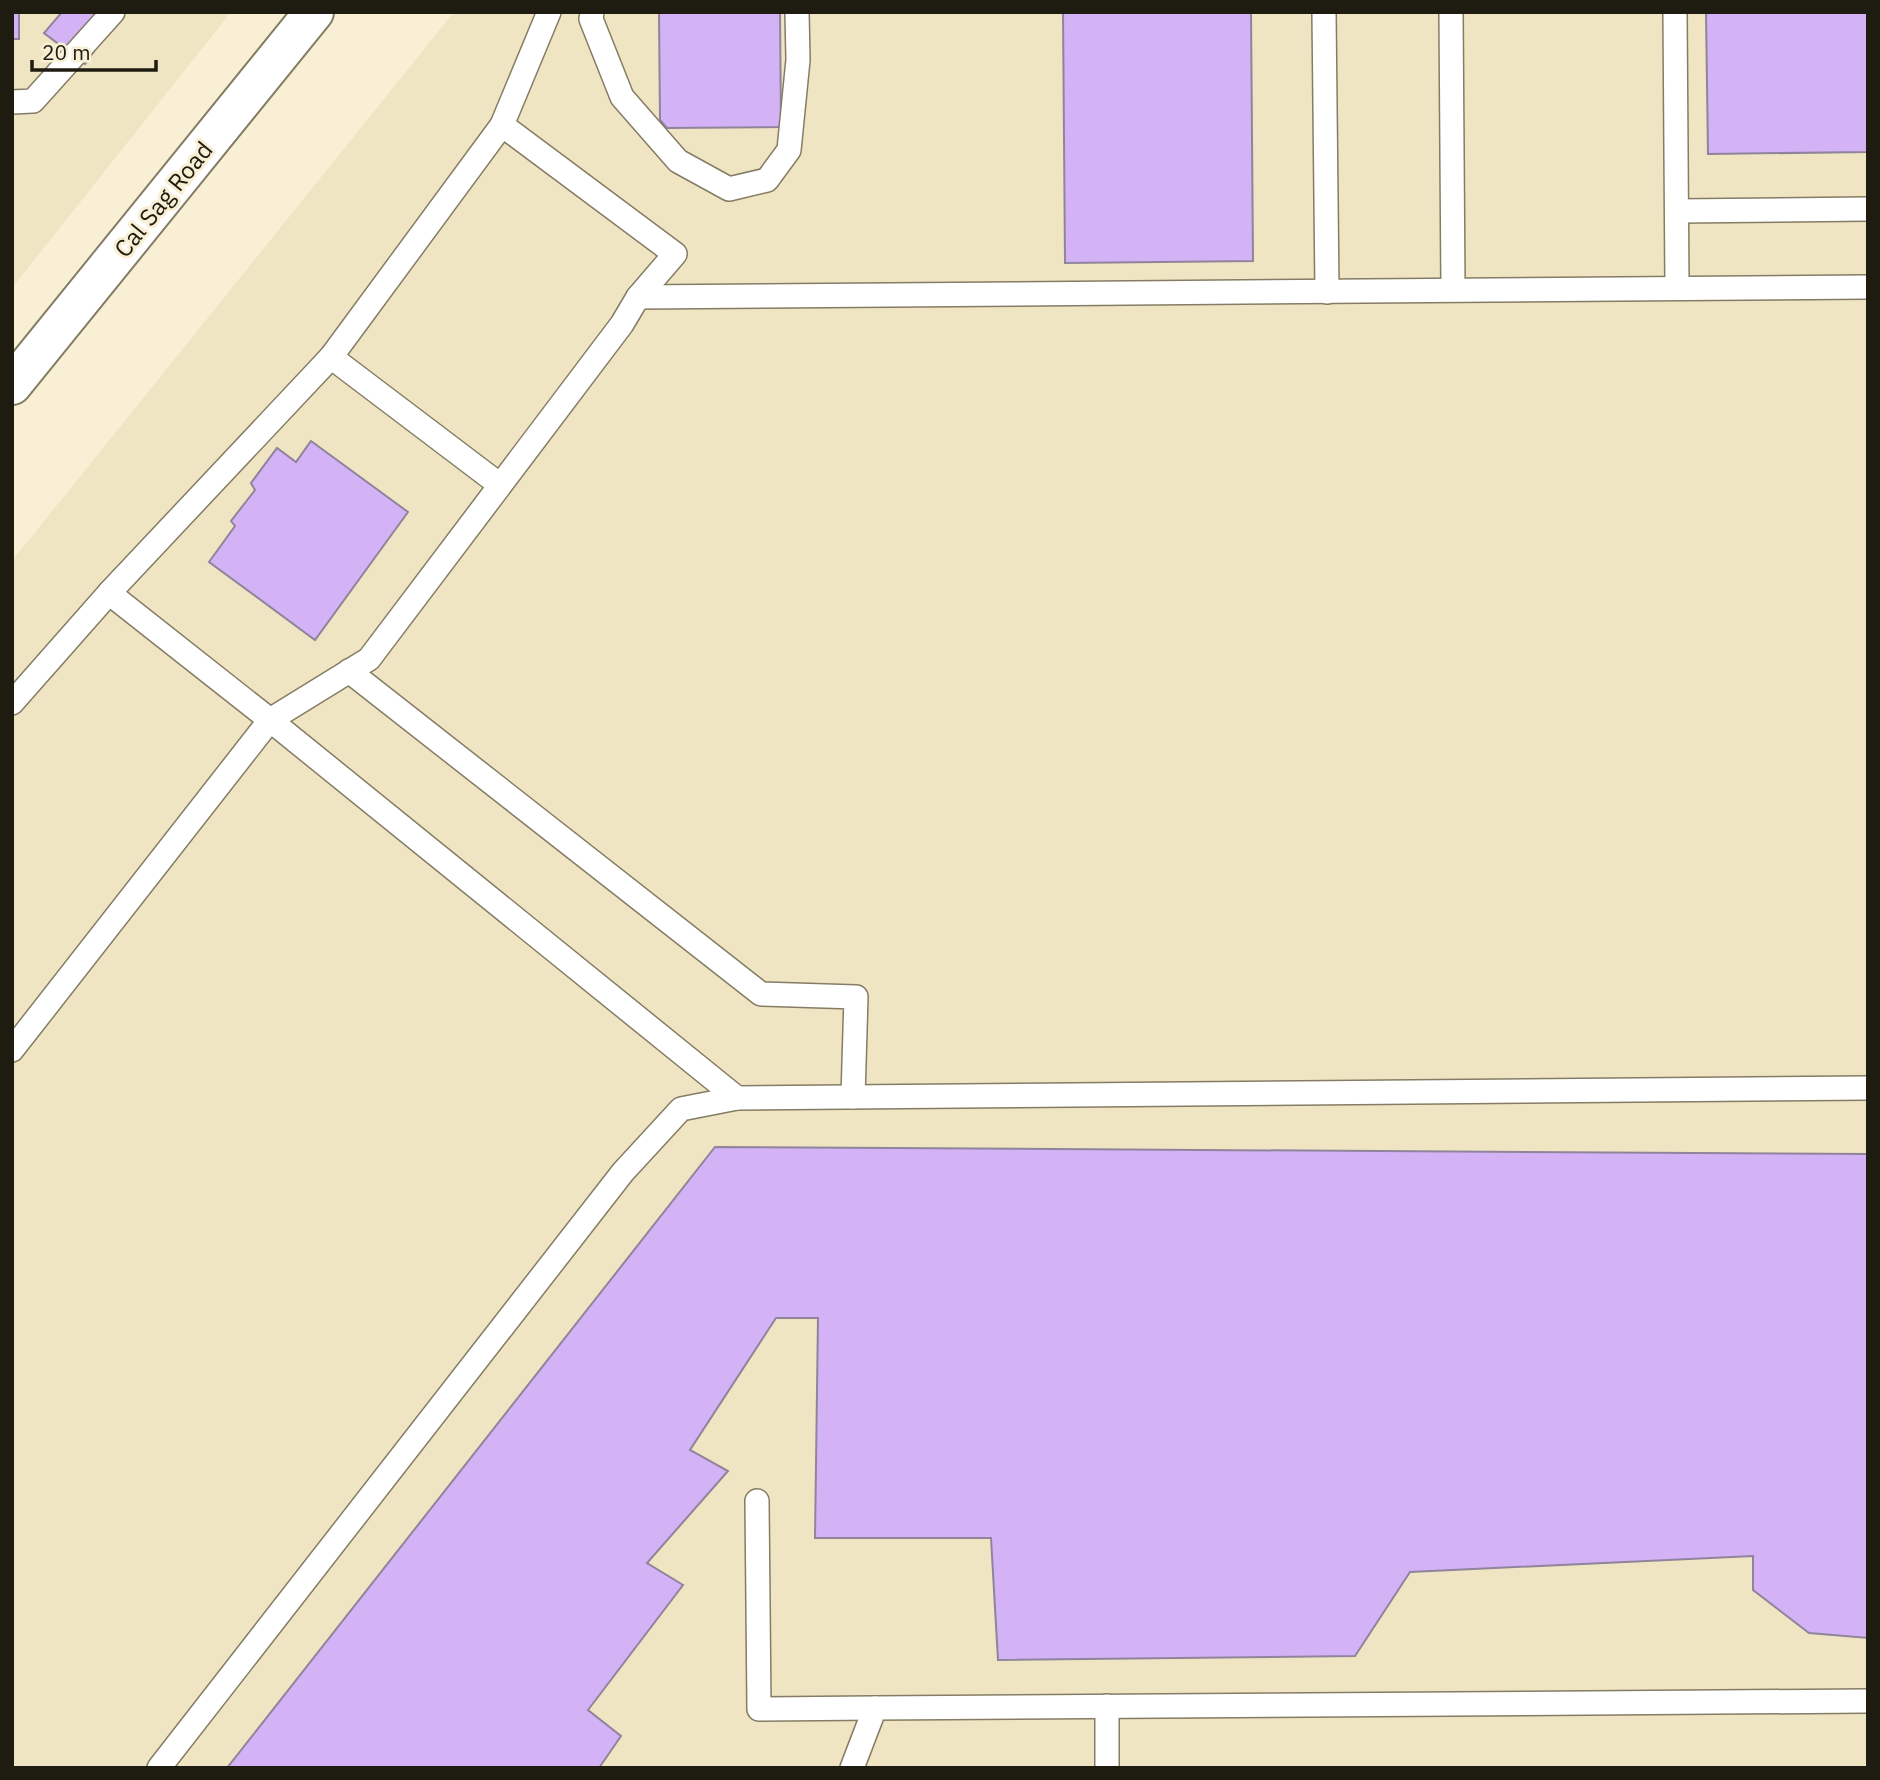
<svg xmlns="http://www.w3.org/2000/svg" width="1880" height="1780" viewBox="0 0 1880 1780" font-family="'IBM Plex Sans',sans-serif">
  <rect width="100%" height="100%" fill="#f8efd4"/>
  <g fill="#f0e5c3">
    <path d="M12 12H231L12 288Z"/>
    <path d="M454 12H1868V1768H12V561Z"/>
  </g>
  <g fill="#d3b3f5" stroke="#8f849b" stroke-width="2">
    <rect x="12" y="12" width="7" height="27"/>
    <path d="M62 12H121L85 64 44 33Z"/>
    <path d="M659 12H780L781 127 667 128 660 120Z"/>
    <path d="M1063 12H1251L1253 261 1065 263Z"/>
    <path d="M1706 12H1868V152L1708 154Z"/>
    <path d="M311 441 408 512 315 640 209 562 235 526 231 521 255 490 251 483 277 448 296 462Z"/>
    <path d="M715 1147 1868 1154V1638L1809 1633 1753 1590V1556L1410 1572 1355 1656 998 1660 991 1538H815L818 1318H776L690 1450 728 1471 647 1563 683 1585 588 1710 621 1736 599 1768H227Z"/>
  </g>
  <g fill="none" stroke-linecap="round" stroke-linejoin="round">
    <g stroke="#847c64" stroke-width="26">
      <g id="service">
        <path d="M592 12 591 19 622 97 678 161 729 189 767 180 789 150 798 60 797 12"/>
        <path d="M1324 12 1327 292"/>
        <path d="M1451 12 1453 290"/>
        <path d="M1675 12 1677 288"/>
        <path d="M12 102 33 101 113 12"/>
        <path d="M502 125 549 12"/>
        <path d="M1677 211 1868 209"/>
        <path d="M638 297 1868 287"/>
        <path d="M331 357 500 485"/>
        <path d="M109 593 270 720 737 1098"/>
        <path d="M349 671 761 994 856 997 853 1097"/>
        <path d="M12 703 109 593 331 357 502 125 675 254 638 297 622 324 369 659 270 720 12 1050"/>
        <path d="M757 1501 759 1709 875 1708"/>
        <path d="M1107 1706V1768"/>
        <path d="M159 1768 623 1172 681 1109 737 1098 1868 1088"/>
        <path d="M852 1768 875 1708 1868 1701"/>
      </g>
    </g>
    <g stroke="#847c64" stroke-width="42">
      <path id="secondary" d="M12 385 314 12"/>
    </g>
    <use href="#service" stroke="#fff" stroke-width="23"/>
    <use href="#secondary" stroke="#fff" stroke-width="38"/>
  </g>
  <g text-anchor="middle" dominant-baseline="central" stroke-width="6" stroke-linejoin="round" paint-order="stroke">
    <g font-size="24" fill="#1e1b11" stroke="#f8efd4">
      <text transform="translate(163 199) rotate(-51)">Cal Sag Road</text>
    </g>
  </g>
  <rect width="1880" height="1780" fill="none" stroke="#1e1b11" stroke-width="28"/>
  <path d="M32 60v10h124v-10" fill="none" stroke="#1e1b11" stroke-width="3.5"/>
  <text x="42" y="60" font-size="21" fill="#1e1b11" stroke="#f8efd4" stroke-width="5" paint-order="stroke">20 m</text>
</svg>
